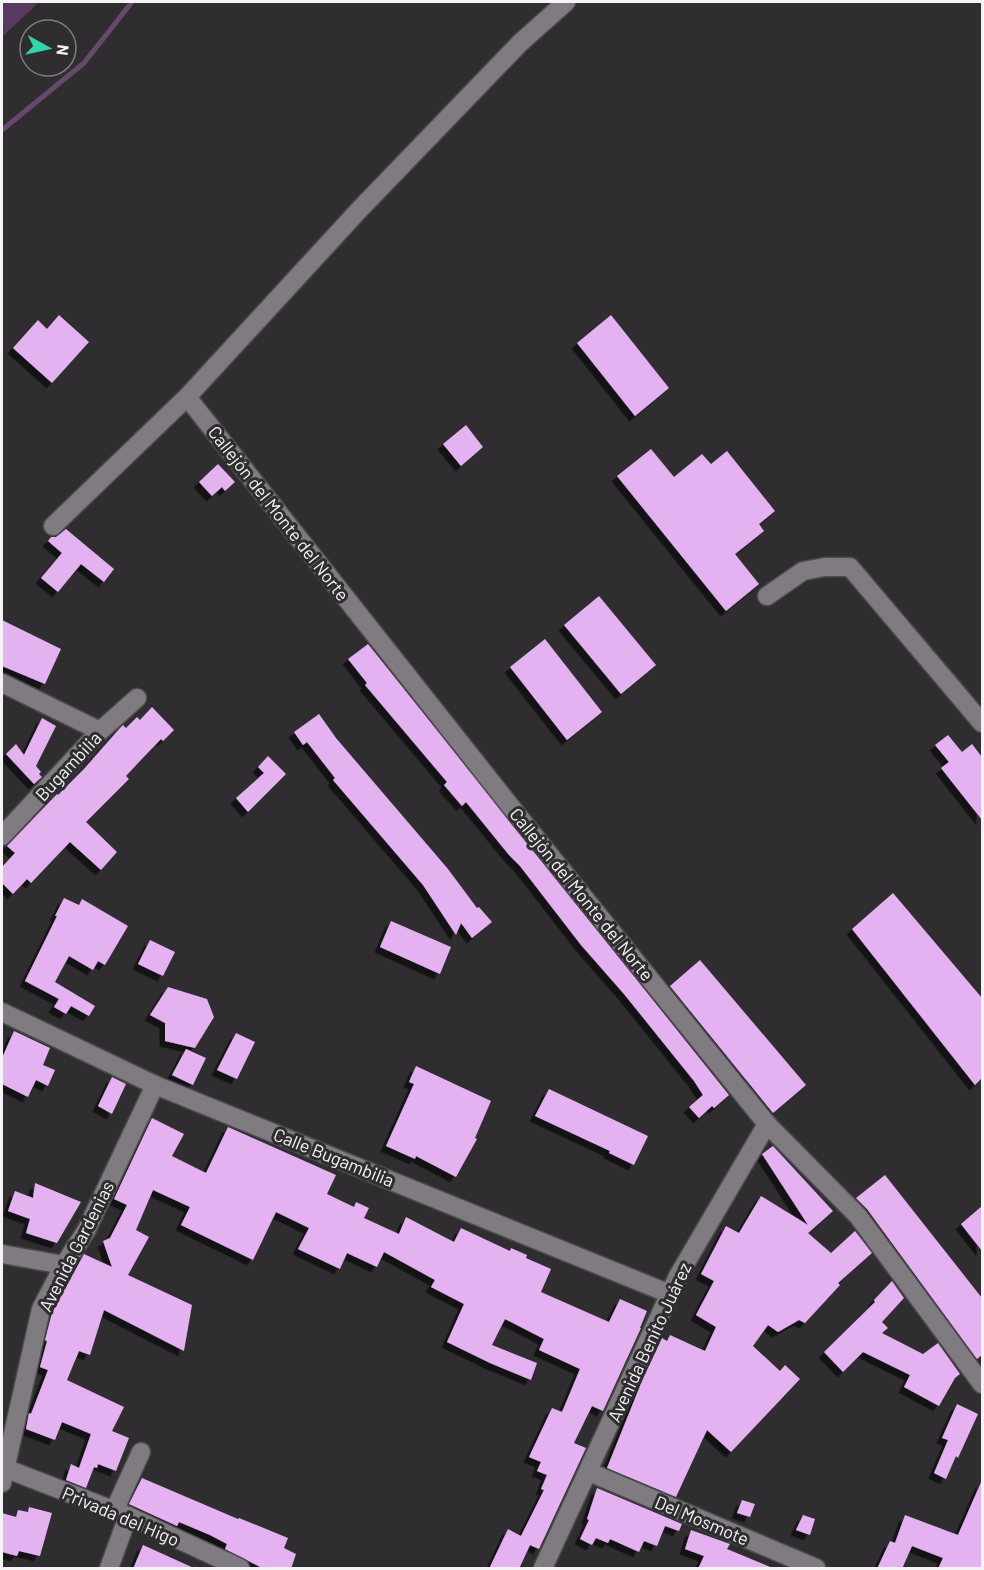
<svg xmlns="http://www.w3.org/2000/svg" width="984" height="1570" viewBox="0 0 984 1570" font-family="Barlow,sans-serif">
  <defs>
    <filter id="shadow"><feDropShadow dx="-5.5" dy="5.5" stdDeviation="0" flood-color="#0009"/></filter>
  </defs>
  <rect width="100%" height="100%" fill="#302d31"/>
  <path fill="#583a60" d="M2 2H39L2 37Z"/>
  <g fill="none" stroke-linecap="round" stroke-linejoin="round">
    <path stroke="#66496d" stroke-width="5" d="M2 130 84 63 132 2"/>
  </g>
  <g fill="#e4b2f1" filter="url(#shadow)">
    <path d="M59 315 89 342 52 383 13 348 38 320 47 329Z"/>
    <path d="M611 315 669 388 635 416 577 343Z"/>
    <path d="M466 425 483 447 461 466 443 444Z"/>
    <path d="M651 449 674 477 702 454 711 464 727 451 775 511 759 524 764 531 735 554 759 584 726 611 617 476Z"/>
    <path d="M218 464 235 482 225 491 222 487 212 496 199 482Z"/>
    <path d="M66 529 114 569 104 582 81 564 58 592 41 578 62 553 48 541 51 537H56Z"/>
    <path d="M599 596 656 665 621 694 564 625Z"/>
    <path d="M2 620 61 649 45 684 2 666Z"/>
    <path d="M545 639 602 712 567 740 510 667Z"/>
    <path d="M368 644 729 1095 714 1108 712 1106 699 1118 689 1107 703 1095 694 1081 624 994 581 945 520 866 509 855 466 802 462 806 444 785 447 782 365 685 367 683 348 659Z"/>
    <path d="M152 707 174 730 163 741 161 739 139 762 126 776 129 779 86 822 117 852 101 870 70 842 31 883 27 879 13 894 2 883V867L15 853 7 846 57 794 58 795 84 769 120 728 123 725 126 728 137 717 140 720Z"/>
    <path d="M319 714 336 738 448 869 477 908 479 907 492 922 472 938 461 923 456 935 423 885 333 780 335 778 307 742 303 745 294 732Z"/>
    <path d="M42 718 56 726 36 766 41 772 39 774 42 777 34 784 6 754 16 744 24 755Z"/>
    <path d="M948 735 962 752 972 744 982 757V820L941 768 949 762 935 745Z"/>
    <path d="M268 756 286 774 248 812 236 798 264 773 258 767Z"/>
    <path d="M893 893 982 998V1078L975 1085 852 929Z"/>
    <path d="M64 898 79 905 82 899 128 926 105 965 98 961 93 970 69 956 55 982 95 1006 89 1016 71 1006 66 1014 54 1007 59 999 25 981 57 916H55Z"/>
    <path d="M391 921 451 947 440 974 380 947Z"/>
    <path d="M150 940 175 952 163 976 138 964Z"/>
    <path d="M700 960 806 1085 773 1113 670 986Z"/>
    <path d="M168 987 207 999 214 1017 195 1048 165 1041V1023L150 1015Z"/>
    <path d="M14 1031 50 1048 43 1065 55 1070 48 1086 36 1080 28 1097 2 1084V1058Z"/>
    <path d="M236 1033 255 1042 237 1079 217 1070Z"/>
    <path d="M186 1049 206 1058 193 1085 172 1075Z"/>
    <path d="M416 1066 491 1101 475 1138 477 1139 456 1177 416 1156 415 1159 386 1146 414 1084 409 1082Z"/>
    <path d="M112 1077 126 1084 112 1114 98 1106Z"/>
    <path d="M549 1089 648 1136 634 1165 609 1153 610 1151 535 1116Z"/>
    <path d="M152 1118 184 1134 172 1156 206 1173 228 1127 336 1175 327 1194 354 1207 356 1202 369 1208 364 1218 399 1234 406 1217 454 1242 461 1228 510 1251 511 1248 527 1255 526 1258 551 1269 541 1292 609 1322 620 1299 647 1311 640 1328H641L603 1411 592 1406 574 1443 586 1448 539 1549 530 1545 519 1569H489L508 1529 521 1536 544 1490 541 1489 547 1475 537 1471 541 1462 529 1457 552 1408 562 1412 580 1369 539 1350 544 1339 505 1319 492 1345 537 1363 531 1380 490 1363 447 1342 464 1304 431 1287 435 1280 384 1252 377 1267 347 1253 340 1269 298 1249 309 1228 276 1212 253 1260 181 1225 190 1207 153 1190 136 1230 149 1237 128 1275 192 1305 184 1351 104 1310 90 1355 79 1351 67 1380 124 1407 112 1431 129 1438 116 1471 98 1464 97 1468 94 1467 86 1488 66 1480 71 1464 79 1468 91 1434 62 1422 55 1440 26 1429 29 1413 31 1414 48 1370 40 1367 47 1341 45 1340 52 1313 84 1254 112 1267 103 1241 110 1238 127 1205 114 1199Z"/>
    <path d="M773 1146 833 1211 808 1233 831 1253 855 1231 872 1253 838 1283 840 1285 805 1323 799 1320 778 1332 768 1325 753 1346 780 1371 785 1365 800 1379 731 1452 707 1430 676 1497 607 1468 642 1381 662 1338 667 1341 670 1335 705 1351 716 1327 696 1315 714 1281 701 1274 726 1226 739 1233 761 1196 808 1225 762 1154Z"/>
    <path d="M885 1175 982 1298V1355L977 1359 867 1209 856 1198Z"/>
    <path d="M35 1183 81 1202 57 1243 26 1233 30 1219 8 1211 15 1191 33 1198Z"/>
    <path d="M982 1206V1251L961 1224Z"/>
    <path d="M892 1281 904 1298 882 1322 888 1328 882 1333 923 1354 938 1343 960 1374 955 1378 939 1406 904 1387 910 1375 863 1352 843 1372 824 1352 875 1302 874 1300Z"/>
    <path d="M957 1404 978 1414 958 1458 956 1456 946 1479 934 1473 948 1440 942 1438Z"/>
    <path d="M142 1478 238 1519 239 1518 288 1538 284 1548 296 1554 291 1569H264L225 1549 227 1544 210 1535 179 1522 177 1526 129 1504Z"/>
    <path d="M982 1480V1569H938L943 1558 912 1546 902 1569H877L890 1541 895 1543 905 1515 958 1535Z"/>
    <path d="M597 1488 682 1524 679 1531 665 1526 657 1546 644 1541 639 1552 610 1539 608 1543 596 1538 592 1545 580 1539 589 1520 587 1519Z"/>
    <path d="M742 1500 755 1504 750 1517 737 1513Z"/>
    <path d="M29 1507 52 1513 40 1556 19 1551 17 1556 2 1552V1513L16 1517 18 1510 28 1512Z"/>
    <path d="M803 1515 815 1519 810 1535 796 1530Z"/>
    <path d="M691 1530 730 1544 727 1549 775 1569H698L704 1556 685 1549Z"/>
    <path d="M143 1545 196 1569H133Z"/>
  </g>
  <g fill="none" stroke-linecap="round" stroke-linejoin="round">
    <g stroke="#4d4a4e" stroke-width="21">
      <g id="street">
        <path d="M187 397 519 817 767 1124 858 1216 982 1384"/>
        <path d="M53 526 187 397 360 209 520 43 566 2"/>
        <path d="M767 596 803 571 825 567H850L982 723"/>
        <path d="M2 683 100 731"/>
        <path d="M2 836 100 731 137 698"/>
        <path d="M2 1012 155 1085 670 1294"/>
        <path d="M2 1254 64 1265"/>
        <path d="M2 1467 128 1516 240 1568"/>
        <path d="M589 1472 816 1568"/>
        <path d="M2 1483 41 1309 64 1265 86 1231 155 1085"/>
        <path d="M114 1511 141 1452"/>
        <path d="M109 1568 128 1516"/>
        <path d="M543 1568 678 1276 767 1124"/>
      </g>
    </g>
    <use href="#street" stroke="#7f7b80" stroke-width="18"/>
  </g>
  <g text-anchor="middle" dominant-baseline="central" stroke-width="6" stroke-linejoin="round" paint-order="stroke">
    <g font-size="18" fill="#f5f3f6" stroke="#302d31">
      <text transform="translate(279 513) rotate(52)">Callejón del Monte del Norte</text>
      <text transform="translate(68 766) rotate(-47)">Bugambilia</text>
      <text transform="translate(582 894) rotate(51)">Callejón del Monte del Norte</text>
      <text transform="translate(334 1157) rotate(22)">Calle Bugambilia</text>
      <text transform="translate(76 1246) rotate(-63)">Avenida Gardenias</text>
      <text transform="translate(649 1342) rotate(-65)">Avenida Benito Juárez</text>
      <text transform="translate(121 1516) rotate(23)">Privada del Higo</text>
      <text transform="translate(702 1520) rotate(23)">Del Mosmote</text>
    </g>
  </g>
  <rect width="984" height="1570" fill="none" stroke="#f5f3f6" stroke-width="6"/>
  <g transform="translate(48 48) rotate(98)"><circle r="28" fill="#302d31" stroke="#7f7c80" stroke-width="1.5"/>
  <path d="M0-4.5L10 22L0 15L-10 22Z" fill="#32d4a8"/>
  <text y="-9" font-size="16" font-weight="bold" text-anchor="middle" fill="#f5f3f6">N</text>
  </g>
</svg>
